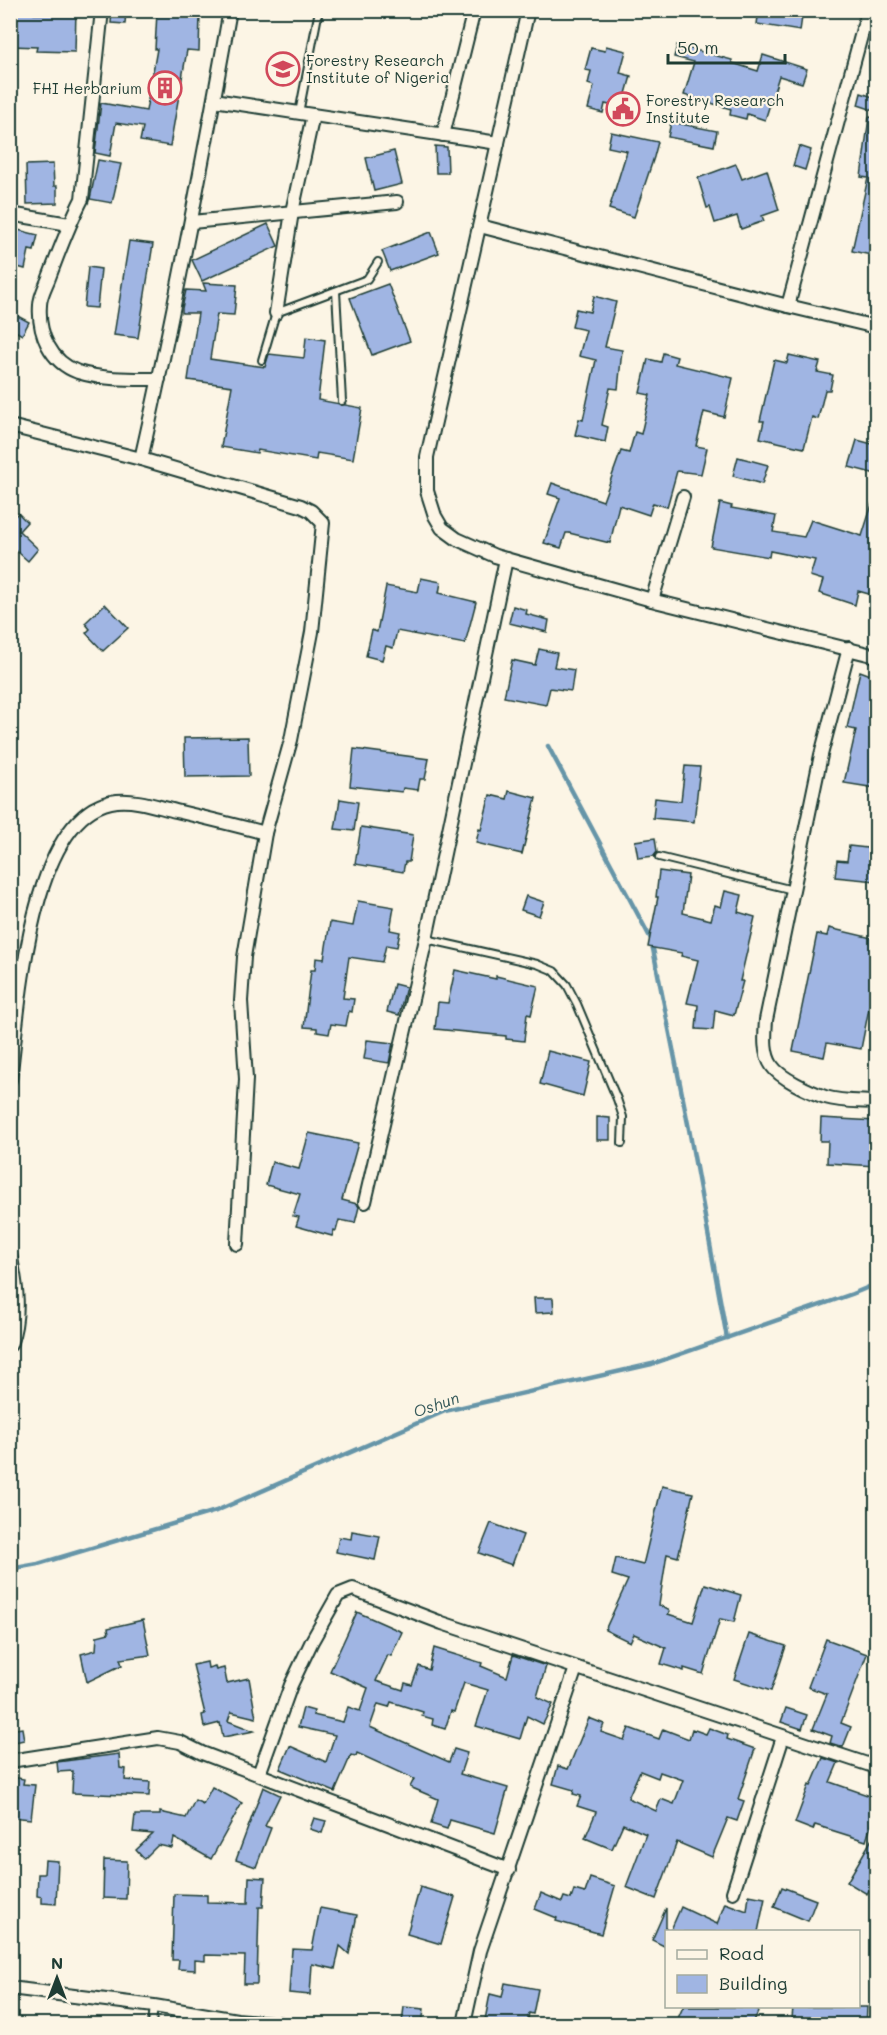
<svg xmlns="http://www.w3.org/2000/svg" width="887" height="2035" viewBox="0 0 887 2035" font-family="Mali,sans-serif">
  <rect width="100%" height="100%" fill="#fcf5e5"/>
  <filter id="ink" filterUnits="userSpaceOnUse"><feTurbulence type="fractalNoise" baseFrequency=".0167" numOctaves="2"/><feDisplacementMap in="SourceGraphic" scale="12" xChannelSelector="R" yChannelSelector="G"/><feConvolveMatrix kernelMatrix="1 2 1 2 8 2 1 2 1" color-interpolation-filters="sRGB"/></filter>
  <g filter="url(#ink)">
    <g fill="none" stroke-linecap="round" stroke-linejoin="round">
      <g stroke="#6695a8" stroke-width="4.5">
        <path d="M548 746 651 939 689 1129 727 1338"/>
        <path d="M10 1569 38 1564 216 1511 445 1411 652 1364 852 1294 876 1284"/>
      </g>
    </g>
    <g fill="#a0b5e3" stroke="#1f3d34" stroke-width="1.5" fill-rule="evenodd">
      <path d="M13 10H34V14H59V10H76L75 52 36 51 37 47 12 46Z"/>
      <path d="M112 10H126L125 24 111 23Z"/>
      <path d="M759 10H803L800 31 757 24Z"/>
      <path d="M157 12 200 14 199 51 187 50 170 146 140 141 143 127 116 123 110 156 95 153 101 103 146 111 157 49H155Z"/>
      <path d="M677 45 732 60V63L758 71 763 55 807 69 802 83 779 76 765 120 747 114 746 119 730 115 731 109 684 95 694 62 674 57Z"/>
      <path d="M606 46 626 51 620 73 631 76 622 108 605 104 603 113 588 109 594 86 588 84 591 71 585 70 591 48 605 51Z"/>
      <path d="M861 93 876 98V111L858 105Z"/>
      <path d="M869 117 876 118V256L852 251 868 178 861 177Z"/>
      <path d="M671 122 717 131 714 146 668 137Z"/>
      <path d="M611 132 658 142 654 157 634 217 609 209 627 151 608 147Z"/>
      <path d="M435 146 447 147 448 173H436Z"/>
      <path d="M799 146 811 150 805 170 793 166Z"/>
      <path d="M394 151 402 184 374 191 366 158Z"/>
      <path d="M98 160 121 164 112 203 90 199Z"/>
      <path d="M53 164 54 186H57V203L27 204 26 165Z"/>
      <path d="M736 164 742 179 767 170 779 210 762 216 764 221 741 229 737 216 715 223 710 207 707 208 698 178Z"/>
      <path d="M268 224 278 246 202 281 192 260Z"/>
      <path d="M10 228 38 235 34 251 29 250 25 269 10 265Z"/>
      <path d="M431 232 439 253 390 271 382 251Z"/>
      <path d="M129 241 153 244 138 338 114 335Z"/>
      <path d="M88 267 101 269 97 308 84 307Z"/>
      <path d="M203 283 237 285 234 315 217 314 210 359 265 367 269 354 304 358 306 337 325 340 318 400 362 408 353 459 317 453 316 460 258 450 257 453 221 447 232 386 188 380 198 313H182V308L186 290 206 291Z"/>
      <path d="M388 284 410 341 372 355 350 298Z"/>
      <path d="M594 296 616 302 605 347 622 350 618 389 610 388 602 425 608 427 605 442 575 435 579 419 583 420 596 360 579 356 586 330 572 327 576 309 590 312Z"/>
      <path d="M10 312 29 322 22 335 10 328Z"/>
      <path d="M663 353 677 357 675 364 733 378 724 417 704 412 696 446 707 448 701 474 677 471 667 507 653 503 649 515 619 505 610 543 569 533H566L561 548 544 543 560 498 548 494 552 483 603 501 621 451 629 453 635 432 641 434 650 395 640 393 648 359 661 362Z"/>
      <path d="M789 355 820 362 817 372 833 375 830 390H825L818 419 812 417 804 448 760 438 764 421H760L774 360 787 363Z"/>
      <path d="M857 440 876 445V474L849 467Z"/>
      <path d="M738 457 768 465 762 484 733 476Z"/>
      <path d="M874 498 876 499V586L872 584 869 594 858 591 855 605 819 593 823 580 810 576 815 560 770 551 769 557 711 547 720 503 732 506 731 508 776 516 773 532 804 537 811 520 862 536Z"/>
      <path d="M18 513 27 522 19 531 38 549 28 561 10 545V521Z"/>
      <path d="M421 578 441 582 439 593 476 602 465 644 397 631 393 648 386 646 382 660 366 656 372 630 377 632 386 586 418 592Z"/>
      <path d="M105 604 128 628 103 651 86 633 90 629 85 623Z"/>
      <path d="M513 606 527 610 526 614 549 620 547 632 509 623Z"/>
      <path d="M539 649 557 653 554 667 574 670 571 691 550 688 546 705 504 697 512 660 535 665Z"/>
      <path d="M860 671 876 677V788L844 783 856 730 847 728Z"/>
      <path d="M248 737 249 776 185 777 184 738Z"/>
      <path d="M354 749 429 759 425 779H420L418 790 403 788 402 792 350 786Z"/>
      <path d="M685 766 700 767 694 822 653 818 655 798 681 801Z"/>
      <path d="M509 791 536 798 522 854 476 843 479 829 481 830 490 795 507 799Z"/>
      <path d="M340 799 358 802 354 831 335 829Z"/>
      <path d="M361 827 413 835 409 862H405L403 872 355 864Z"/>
      <path d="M655 838 657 852 654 856 638 858 635 841Z"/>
      <path d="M849 846 876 849V881L835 877 837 860 847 861Z"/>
      <path d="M659 871 688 875 683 913 711 920 715 905 721 907 725 891 742 895 738 912 755 917 740 981H743L734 1015 715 1010 713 1030 696 1029 698 1005 687 1003 698 960 681 956 682 953 648 947 658 897H656Z"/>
      <path d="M526 896 544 902 539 916 521 910Z"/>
      <path d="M358 901 394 907 390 930 400 932 397 947 386 945 382 962 349 957 343 998 354 999 352 1012 349 1011 346 1026 331 1024 329 1034 317 1032V1028L304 1027 311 970H315L316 958 324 959 330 922 353 926Z"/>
      <path d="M829 928 876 939V973L861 1049 827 1043 824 1057 793 1051 817 934 827 936Z"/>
      <path d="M455 970 496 979V976L538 986 531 1015 527 1014 524 1041 506 1039V1036L435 1029 438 1002 448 1003Z"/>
      <path d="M394 984 406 987 399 1015 387 1012Z"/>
      <path d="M367 1040 393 1043 389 1063 364 1059Z"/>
      <path d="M548 1051 591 1062 583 1096 540 1084Z"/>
      <path d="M597 1117 610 1118V1140H597Z"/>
      <path d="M821 1118 876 1121V1166L827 1163 828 1141H820Z"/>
      <path d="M309 1133 358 1143 342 1200 357 1204 359 1207 355 1223 339 1220 336 1231 334 1230 332 1236 296 1226 299 1217 293 1216 300 1194 266 1185 272 1162 299 1169Z"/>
      <path d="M534 1298H553L554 1312 535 1313Z"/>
      <path d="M662 1486 693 1493 678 1557 667 1554 659 1605 670 1611 668 1614 693 1622 705 1584 741 1595 734 1622 720 1619 703 1674 684 1668V1671L661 1664 666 1648 634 1634 630 1642 605 1630 628 1580 612 1575 616 1558 643 1565Z"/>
      <path d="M491 1523 523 1535 512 1565 479 1553Z"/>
      <path d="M352 1531 380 1536 375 1560 336 1552 339 1537 351 1539Z"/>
      <path d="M357 1612 402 1632 391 1656 388 1655 376 1681 403 1690 405 1683 412 1685 419 1666 429 1670 434 1648 482 1663 481 1666 507 1677 513 1655 546 1666 537 1697 553 1704 543 1724 527 1716 520 1739 476 1726 488 1690 464 1683 454 1712 451 1711 445 1729 432 1725 433 1719 422 1716 423 1712 391 1702 389 1707 378 1704 370 1727 449 1762 454 1749 467 1753 460 1774 508 1788 495 1833 450 1820 447 1829 431 1824 438 1799 410 1787 414 1779 357 1753 356 1756 351 1755 335 1792 280 1769 290 1746 326 1762 335 1735 298 1727 303 1708 314 1711 313 1715 343 1722 348 1707 360 1711 368 1688 330 1671Z"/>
      <path d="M143 1620 150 1655 120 1659 122 1665 87 1682 81 1654 96 1650 97 1636 109 1633 108 1628Z"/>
      <path d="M749 1634 786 1646 771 1691 734 1679Z"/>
      <path d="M826 1639 867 1654 841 1723 851 1727 843 1747 830 1743 832 1736 813 1729 827 1694 808 1687Z"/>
      <path d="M207 1662 208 1668 215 1666 216 1670 224 1668 227 1683 249 1678 256 1718 231 1712 228 1721 254 1731 223 1737 220 1723 204 1727 202 1715 205 1714 193 1665Z"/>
      <path d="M786 1708 807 1715 802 1729 781 1722Z"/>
      <path d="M589 1718 604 1724 601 1732 624 1740 629 1728 659 1739 663 1729 689 1739 692 1729 706 1734 709 1728 728 1735 727 1739 755 1749 738 1799 744 1801 737 1821 728 1818 712 1857 677 1842 656 1899 626 1887 646 1834 623 1824 612 1849 585 1838 596 1812 577 1806 581 1796 573 1794 574 1790 553 1784 558 1766 568 1769ZM640 1771 658 1778 660 1772 683 1780 674 1804 661 1799 656 1811 628 1798Z"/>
      <path d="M22 1728 24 1740 10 1743V1730Z"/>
      <path d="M119 1754 120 1768 126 1769 125 1780 150 1782 149 1796 72 1793 73 1771 58 1772 57 1762Z"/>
      <path d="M823 1758 838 1763 830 1782 876 1798V1810L866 1841 815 1825 813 1830 795 1823 809 1785 811 1786Z"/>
      <path d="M12 1777 24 1779 23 1784 35 1785 31 1819 10 1817Z"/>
      <path d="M212 1787 242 1803 211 1859 174 1838 172 1848 158 1845 144 1859 136 1850 153 1834 133 1832 135 1815H160V1812L186 1818 195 1800 203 1804Z"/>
      <path d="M263 1787 280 1795 265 1826 271 1828 256 1867 236 1860Z"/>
      <path d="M314 1818 326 1821 322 1833 310 1829Z"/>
      <path d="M876 1832V1878L867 1894 847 1882Z"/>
      <path d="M45 1860 58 1861 56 1904 42 1903V1897L37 1896 38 1874H44Z"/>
      <path d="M104 1860 127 1861 126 1899 103 1898Z"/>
      <path d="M249 1877 265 1878 263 1907H259L257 1984H244L245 1956 205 1955V1961L195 1960V1970L178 1969 179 1960H172L174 1894 207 1895V1902L248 1903Z"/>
      <path d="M590 1878 615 1886 601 1934 556 1921 557 1918 535 1909 541 1893 562 1902 564 1897 571 1899 574 1890 585 1893Z"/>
      <path d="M420 1887 455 1897 441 1944 407 1934Z"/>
      <path d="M782 1887 816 1900 808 1921 774 1907Z"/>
      <path d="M749 1895 765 1898 758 1932H670L681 1907 717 1924 725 1903 747 1911Z"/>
      <path d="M320 1908 357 1915 349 1954 340 1946 335 1969 312 1964 310 1995 289 1993 292 1949 312 1950Z"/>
      <path d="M666 1908V1947L652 1940Z"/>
      <path d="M505 1983 538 1989 533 2014 529 2013 527 2025H484L490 1994 502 1997Z"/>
      <path d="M404 2007 424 2009 422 2025 402 2022Z"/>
      <path d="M683 2007H752L759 2010 752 2025H675Z"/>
      <path d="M793 2007H867L866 2025H799V2020L792 2019Z"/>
    </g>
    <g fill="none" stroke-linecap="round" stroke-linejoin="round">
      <g stroke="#1f3d34" stroke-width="10">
        <g id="lane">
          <path d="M299 113 319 10"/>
          <path d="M336 291 342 401"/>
          <path d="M262 360 276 313 367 279 378 262"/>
          <path d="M659 857 793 890"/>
          <path d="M426 939 537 964 554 971 567 985 577 1004 617 1099 623 1117 622 1143"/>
          <path d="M152 2024 154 2006"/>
        </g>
      </g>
      <g stroke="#1f3d34" stroke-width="16">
        <g id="street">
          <path d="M102 10 82 199C69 224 60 249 50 275 47 284 40 295 40 305 38 333 50 362 78 372 104 380 132 379 159 379"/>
          <path d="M528 10 427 457V491L435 516 442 528 457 539 495 556 659 602 876 656"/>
          <path d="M214 100 498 143"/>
          <path d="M443 135 474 10"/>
          <path d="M10 214 69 224"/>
          <path d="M192 222 397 202"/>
          <path d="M480 226 788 306 876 327"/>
          <path d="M788 306 868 10"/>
          <path d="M276 313 292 212 313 115"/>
          <path d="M10 426 141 459 301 506 311 511 323 523 312 632 291 740 265 833 244 957 241 1001 246 1079 237 1244"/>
          <path d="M141 459C175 310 203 161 230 10"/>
          <path d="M652 600 683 497"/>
          <path d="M849 648 821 755 766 1020C765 1035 763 1053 772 1066 780 1078 810 1092 825 1097 841 1102 859 1101 876 1102"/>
          <path d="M10 1080C19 1012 28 811 117 801 136 799 158 807 176 811 206 818 235 825 265 833"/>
          <path d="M365 1202 426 939 506 559"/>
          <path d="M10 1254C17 1285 21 1315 10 1345"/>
          <path d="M10 1761 158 1738 180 1742 202 1753 509 1870"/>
          <path d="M259 1774 291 1685 312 1641 338 1595 353 1589 442 1623 876 1767"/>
          <path d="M733 1892 783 1737"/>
          <path d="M10 1988 154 2006 237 2020 283 2024"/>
          <path d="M464 2024 480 1951 576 1668"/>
        </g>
      </g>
      <use href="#lane" stroke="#fcf5e5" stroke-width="6"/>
      <use href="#street" stroke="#fcf5e5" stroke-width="12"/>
    </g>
  </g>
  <defs>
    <g id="school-ring" transform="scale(1.725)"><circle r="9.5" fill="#fcf5e5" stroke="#d1495b" stroke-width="1.5"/><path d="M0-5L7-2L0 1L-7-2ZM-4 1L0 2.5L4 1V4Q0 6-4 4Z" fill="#d1495b"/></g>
    <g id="building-ring" transform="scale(1.725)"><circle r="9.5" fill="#fcf5e5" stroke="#d1495b" stroke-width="1.5"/><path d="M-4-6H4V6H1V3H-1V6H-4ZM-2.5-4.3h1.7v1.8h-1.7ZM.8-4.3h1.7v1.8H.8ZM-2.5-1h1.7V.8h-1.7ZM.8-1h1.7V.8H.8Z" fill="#d1495b"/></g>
    <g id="civic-ring" transform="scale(1.725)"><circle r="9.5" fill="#fcf5e5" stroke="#d1495b" stroke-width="1.5"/><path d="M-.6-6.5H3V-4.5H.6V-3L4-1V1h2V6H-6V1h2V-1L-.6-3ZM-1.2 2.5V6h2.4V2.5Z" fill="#d1495b"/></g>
  </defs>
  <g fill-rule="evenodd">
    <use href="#school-ring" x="283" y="69"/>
    <use href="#building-ring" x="165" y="88"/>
    <use href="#civic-ring" x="623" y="109"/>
  </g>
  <g text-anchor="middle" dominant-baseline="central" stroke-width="4.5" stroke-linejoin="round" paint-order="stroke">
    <g font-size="15" fill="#1f3d34" stroke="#fcf5e5" text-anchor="start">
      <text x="306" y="60">Forestry Research<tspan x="306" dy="17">Institute of Nigeria</tspan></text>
      <text x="142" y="88" text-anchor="end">FHI Herbarium</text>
      <text x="646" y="100">Forestry Research<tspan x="646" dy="17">Institute</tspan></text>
    </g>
    <g font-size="16" font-style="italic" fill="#375a5b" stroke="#fcf5e5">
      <text transform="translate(436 1404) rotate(-19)">Oshun</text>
    </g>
  </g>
  <rect width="887" height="2035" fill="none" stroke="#fcf5e5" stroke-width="36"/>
  <rect x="18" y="18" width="851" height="1999" fill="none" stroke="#1f3d34" stroke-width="2" filter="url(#ink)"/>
  <rect x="665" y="1930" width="195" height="78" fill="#fcf5e5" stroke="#a4ab9e" stroke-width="1.5"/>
  <rect x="677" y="1950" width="30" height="9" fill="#fcf5e5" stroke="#a4ab9e" stroke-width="1.5"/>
  <text x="719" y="1960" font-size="18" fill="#1f3d34">Road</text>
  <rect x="677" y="1975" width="30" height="18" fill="#a0b5e3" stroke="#a4ab9e" stroke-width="1.5"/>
  <text x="719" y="1990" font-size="18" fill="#1f3d34">Building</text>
  <g transform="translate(57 1978)" stroke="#fcf5e5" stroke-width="4.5" paint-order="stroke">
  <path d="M0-4.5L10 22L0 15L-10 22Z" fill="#1f3d34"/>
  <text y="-9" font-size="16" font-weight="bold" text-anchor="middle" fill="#1f3d34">N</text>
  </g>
  <path d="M668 54v9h117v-9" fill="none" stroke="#1f3d34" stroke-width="3"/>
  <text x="677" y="54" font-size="18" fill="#1f3d34" stroke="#fcf5e5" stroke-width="4.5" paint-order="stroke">50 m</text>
</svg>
